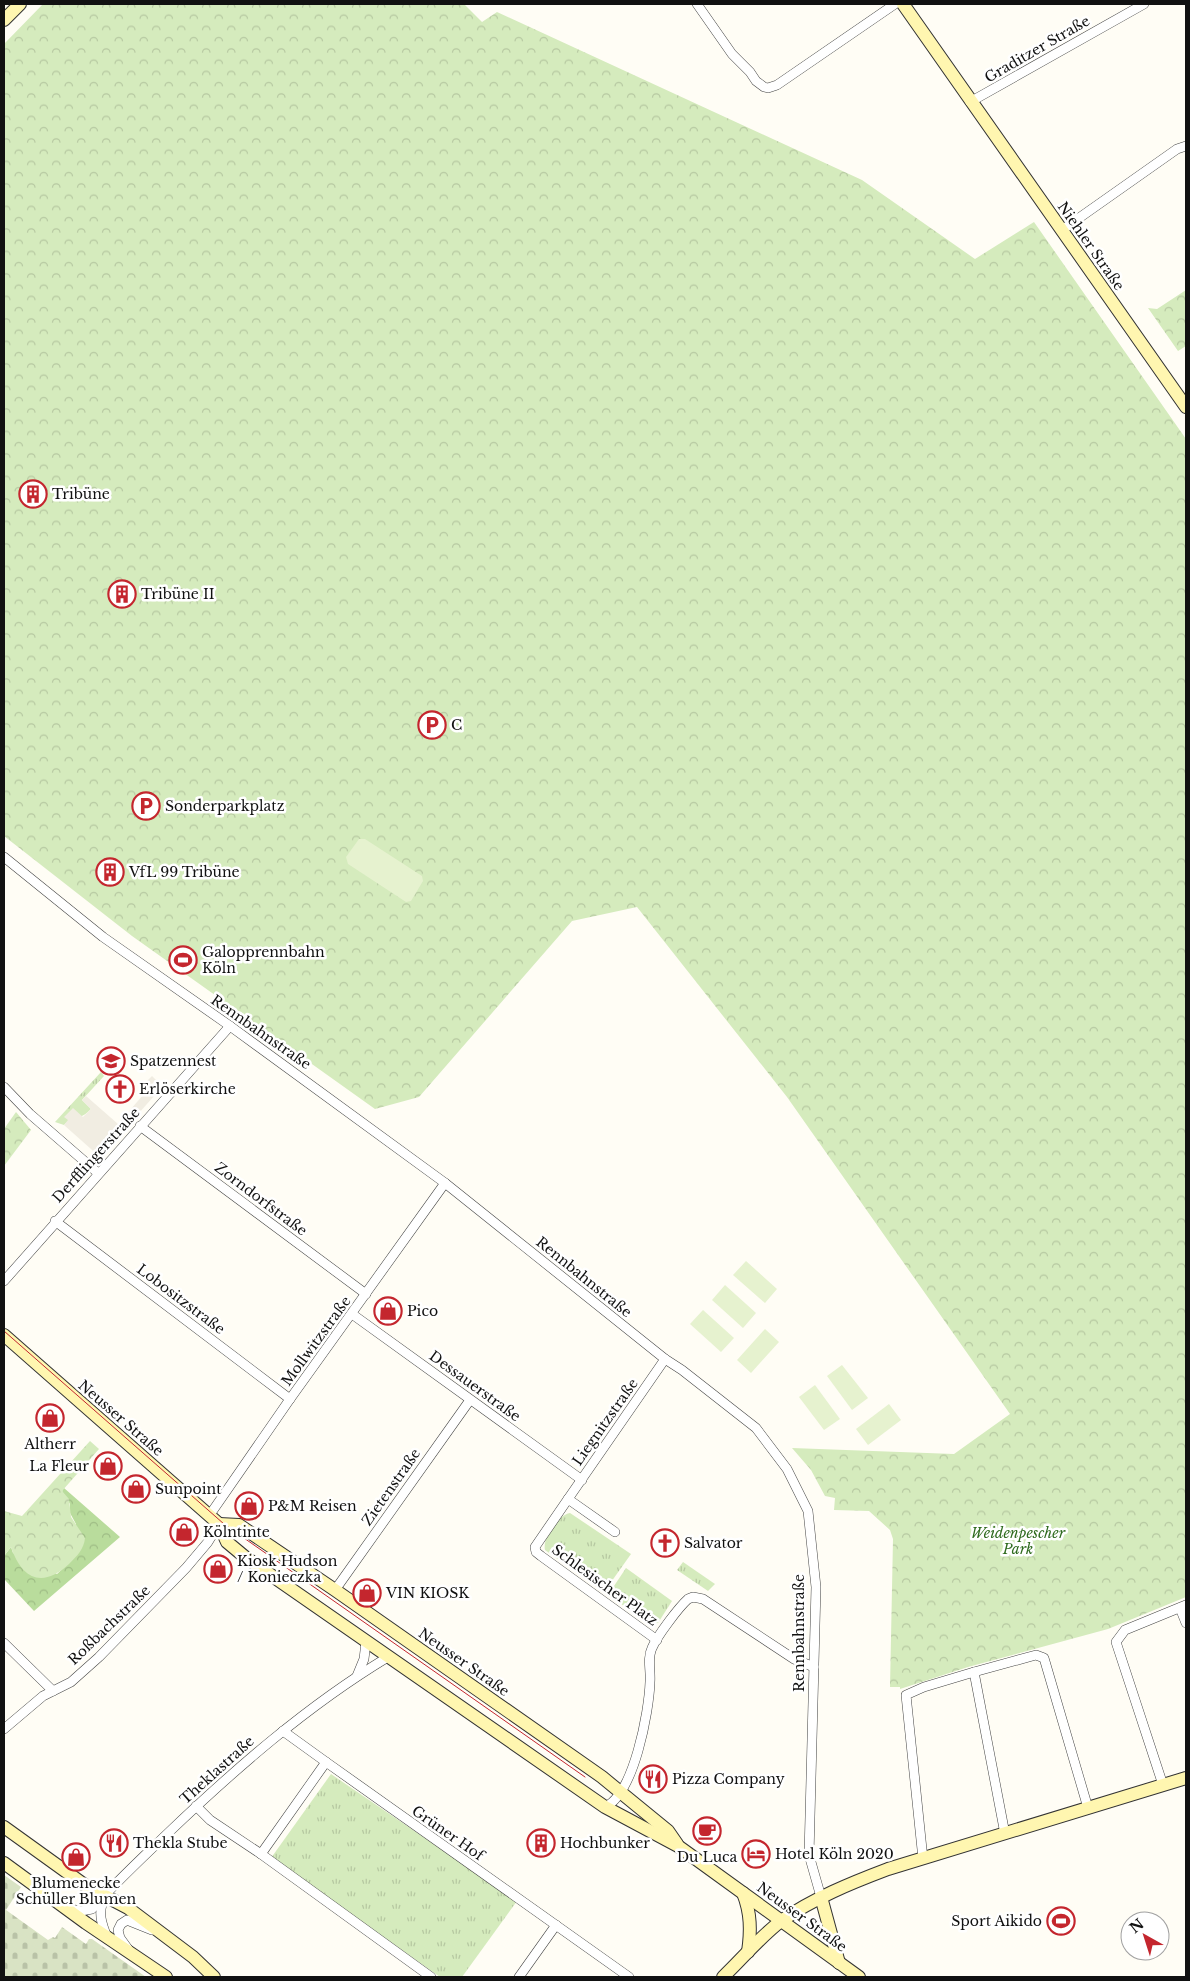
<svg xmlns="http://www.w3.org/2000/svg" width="1190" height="1981" viewBox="0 0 1190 1981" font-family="'Libre Baskerville',serif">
  <defs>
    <pattern id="grass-tufts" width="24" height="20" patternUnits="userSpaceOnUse" patternTransform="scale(1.25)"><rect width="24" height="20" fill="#d5ebbd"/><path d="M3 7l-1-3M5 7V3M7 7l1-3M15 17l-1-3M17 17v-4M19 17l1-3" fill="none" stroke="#b6c8a1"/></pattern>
    <pattern id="forest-crowns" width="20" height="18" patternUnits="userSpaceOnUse" patternTransform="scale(1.25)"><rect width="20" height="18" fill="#b9dc9c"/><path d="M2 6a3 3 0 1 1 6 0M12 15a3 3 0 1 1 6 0" fill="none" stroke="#9ebc85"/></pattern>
    <pattern id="cemetery-stones" width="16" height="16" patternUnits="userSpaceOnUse" patternTransform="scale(1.25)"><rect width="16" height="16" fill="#d9e3c4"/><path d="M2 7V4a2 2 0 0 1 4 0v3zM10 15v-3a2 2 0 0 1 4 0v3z" fill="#b9c2a7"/></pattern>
    <pattern id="park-crowns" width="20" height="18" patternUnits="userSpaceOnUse" patternTransform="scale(1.25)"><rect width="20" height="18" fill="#d5ebbd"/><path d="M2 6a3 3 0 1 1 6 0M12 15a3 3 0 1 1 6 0" fill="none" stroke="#b6c8a1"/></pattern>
  </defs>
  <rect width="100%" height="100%" fill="#fffdf5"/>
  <g fill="url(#grass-tufts)">
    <path d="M101 1072 104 1076 82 1100 91 1109C80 1121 72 1116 64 1125L55 1122Z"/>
    <path d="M570 1513 631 1554 604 1592 545 1550C542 1538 558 1515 570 1513Z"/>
    <path d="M683 1562 715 1584 708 1591 677 1570Z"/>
    <path d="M626 1568 672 1601 658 1623 650 1624 608 1595Z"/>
    <path d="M331 1774 517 1901 462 1977H440L271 1858Z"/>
  </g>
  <path fill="url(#forest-crowns)" d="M64 1488 120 1537 34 1611 4 1579V1556L11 1547 13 1553 57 1574 73 1559 76 1524 70 1513V1504L62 1491Z"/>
  <path fill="url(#cemetery-stones)" d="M4 1875 21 1887 6 1910 48 1940 53 1937 55 1938 62 1927 86 1944 89 1939H92L146 1977H4Z"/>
  <g fill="url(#park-crowns)">
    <path d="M43 4H464L482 22 497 12 862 180 975 259 1034 222 1186 439V1597L1108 1629 968 1667 900 1689V1687H890L893 1539 890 1530 869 1511 834 1510 835 1498 825 1496 811 1470 792 1448 954 1454 1010 1414 787 1097 637 907 572 921 419 1097 375 1109 132 936 4 836V44Z"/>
    <path d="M1186 290V346L1178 351 1148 308 1157 309Z"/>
    <path d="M16 1112 31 1130 4 1166V1129Z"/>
    <path d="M90 1441 99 1449 62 1491 69 1499 71 1517 85 1538C84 1549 77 1556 69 1564 43 1588 22 1580 11 1547L4 1556V1511L22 1516Z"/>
  </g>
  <g fill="#e6f2cf">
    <path d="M359 839H365L422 876 423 881 411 901 406 902 348 864 346 857Z"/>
    <path d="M746 1261 777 1289 765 1303 733 1275Z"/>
    <path d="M725 1285 756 1313 743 1328 712 1300Z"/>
    <path d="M703 1310 734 1338 721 1352 690 1324Z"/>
    <path d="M765 1329 779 1342 751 1373 737 1360Z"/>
    <path d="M842 1365 868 1398 852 1410 827 1376Z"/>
    <path d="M815 1385 840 1419 824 1430 799 1397Z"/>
    <path d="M889 1404 901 1420 868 1445 856 1429Z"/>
  </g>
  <path fill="#f1ede2" d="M152 1076 156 1080 152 1085 159 1090 152 1094 154 1096 100 1157 64 1125 68 1120 64 1117 73 1108 83 1117 91 1109 82 1100 86 1096 118 1124 150 1087 146 1082Z"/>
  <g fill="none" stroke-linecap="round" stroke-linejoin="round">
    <g stroke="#444" stroke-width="10">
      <g id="street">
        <path d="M697 4 732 54 750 72 756 81 764 87 768 88 777 85 895 4"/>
        <path d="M970 102 1144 4"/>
        <path d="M1062 230 1177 149 1186 146"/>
        <path d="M4 857 103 937 230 1026 445 1183 665 1359 682 1370 756 1428 787 1469 808 1511 816 1587 809 1855 821 1897"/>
        <path d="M4 1087 30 1114 98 1173"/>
        <path d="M140 1126 366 1294"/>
        <path d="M55 1221 290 1399"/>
        <path d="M4 1281 230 1026"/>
        <path d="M352 1314 582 1480"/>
        <path d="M568 1499 665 1359"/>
        <path d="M209 1516 290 1399 445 1183"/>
        <path d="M615 1532 568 1499 535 1547 536 1552 541 1556 657 1640"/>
        <path d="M335 1590 470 1400"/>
        <path d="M1180 1608 1186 1623"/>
        <path d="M4 1643 53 1691"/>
        <path d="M357 1676 364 1659 366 1642"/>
        <path d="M4 1729 43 1696 71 1682 99 1657 186 1568 208 1542 219 1524"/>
        <path d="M283 1731 326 1762"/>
        <path d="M1163 1785 1116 1642 1125 1630 1186 1605"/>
        <path d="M196 1806 210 1820 261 1854"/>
        <path d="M605 1807C634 1794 649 1712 650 1682 651 1671 647 1658 652 1648 657 1636 679 1607 688 1599L693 1597 703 1599 794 1659 814 1667"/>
        <path d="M1005 1834 974 1672 1036 1655 1044 1658 1088 1808"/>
        <path d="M923 1859 906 1695 924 1687 974 1672"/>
        <path d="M104 1898C98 1913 101 1922 107 1937"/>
        <path d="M70 1909 81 1911 92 1909C115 1883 141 1859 167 1834 235 1769 307 1706 388 1657"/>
        <path d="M128 1949 120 1938 118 1930 121 1924 127 1920 152 1930"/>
        <path d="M431 1977 261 1854 326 1762 629 1977"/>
        <path d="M519 1977 556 1925"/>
      </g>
    </g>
    <g stroke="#333" stroke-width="14">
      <g id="secondary">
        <path d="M903 4 1186 407"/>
        <path d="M4 20 20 4"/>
        <path d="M4 1335 219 1524 227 1542 245 1557 605 1807 678 1846 859 1977"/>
        <path d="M219 1524 239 1525 335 1590 602 1777 668 1831 677 1844"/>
        <path d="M4 1827 86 1886 128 1908 193 1957 214 1977"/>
        <path d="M4 1863 86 1923 166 1977"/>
        <path d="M743 1893C751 1913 751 1931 748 1952"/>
        <path d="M821 1897 839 1963"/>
        <path d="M723 1977C742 1959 760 1937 781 1921 814 1898 851 1883 888 1869L1186 1778"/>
      </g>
    </g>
    <use href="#street" stroke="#fff" stroke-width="9"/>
    <use href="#secondary" stroke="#fff6b0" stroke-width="12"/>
    <path stroke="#c4262e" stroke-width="1" d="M4 1331 224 1524 585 1777"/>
  </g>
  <defs>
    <g id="building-ring" transform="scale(1.4375)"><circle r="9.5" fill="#fff" stroke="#c4262e" stroke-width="1.5"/><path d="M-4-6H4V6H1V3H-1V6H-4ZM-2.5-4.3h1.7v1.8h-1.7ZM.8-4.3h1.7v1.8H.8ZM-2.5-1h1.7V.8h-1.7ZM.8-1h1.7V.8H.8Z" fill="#c4262e"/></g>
    <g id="parking-ring" transform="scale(1.4375)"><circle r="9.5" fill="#fff" stroke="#c4262e" stroke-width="1.5"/><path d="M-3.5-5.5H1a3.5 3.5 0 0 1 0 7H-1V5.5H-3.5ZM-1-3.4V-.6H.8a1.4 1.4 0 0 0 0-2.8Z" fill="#c4262e"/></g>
    <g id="stadium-ring" transform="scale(1.4375)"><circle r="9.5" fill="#fff" stroke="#c4262e" stroke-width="1.5"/><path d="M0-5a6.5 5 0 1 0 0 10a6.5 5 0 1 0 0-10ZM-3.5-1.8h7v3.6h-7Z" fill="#c4262e"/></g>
    <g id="school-ring" transform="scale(1.4375)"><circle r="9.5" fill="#fff" stroke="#c4262e" stroke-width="1.5"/><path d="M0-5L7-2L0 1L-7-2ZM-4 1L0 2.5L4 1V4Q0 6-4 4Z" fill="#c4262e"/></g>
    <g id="church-ring" transform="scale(1.4375)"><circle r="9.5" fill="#fff" stroke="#c4262e" stroke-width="1.5"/><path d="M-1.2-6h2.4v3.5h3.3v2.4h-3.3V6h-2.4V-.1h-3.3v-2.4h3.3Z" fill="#c4262e"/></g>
    <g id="shop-ring" transform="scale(1.4375)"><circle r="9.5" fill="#fff" stroke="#c4262e" stroke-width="1.5"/><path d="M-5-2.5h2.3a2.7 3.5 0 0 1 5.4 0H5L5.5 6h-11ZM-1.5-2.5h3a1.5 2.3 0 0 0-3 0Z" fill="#c4262e"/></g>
    <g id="restaurant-ring" transform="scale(1.4375)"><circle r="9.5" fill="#fff" stroke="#c4262e" stroke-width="1.5"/><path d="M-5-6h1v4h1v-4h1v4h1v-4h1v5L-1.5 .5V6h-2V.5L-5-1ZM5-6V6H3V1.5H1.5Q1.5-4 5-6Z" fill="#c4262e"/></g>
    <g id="cafe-ring" transform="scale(1.4375)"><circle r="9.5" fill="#fff" stroke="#c4262e" stroke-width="1.5"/><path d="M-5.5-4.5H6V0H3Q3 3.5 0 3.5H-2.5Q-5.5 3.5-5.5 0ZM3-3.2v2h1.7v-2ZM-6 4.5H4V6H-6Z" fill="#c4262e"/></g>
    <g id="hotel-ring" transform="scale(1.4375)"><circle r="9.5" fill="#fff" stroke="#c4262e" stroke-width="1.5"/><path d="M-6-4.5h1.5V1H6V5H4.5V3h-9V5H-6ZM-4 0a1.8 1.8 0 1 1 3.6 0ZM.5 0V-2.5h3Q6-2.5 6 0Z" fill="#c4262e"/></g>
  </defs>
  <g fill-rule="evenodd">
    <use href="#building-ring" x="33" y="494"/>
    <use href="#building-ring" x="122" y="594"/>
    <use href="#parking-ring" x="432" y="725"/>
    <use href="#parking-ring" x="146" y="806"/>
    <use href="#building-ring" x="110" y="872"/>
    <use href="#stadium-ring" x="183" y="960"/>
    <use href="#school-ring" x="111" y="1061"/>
    <use href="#church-ring" x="120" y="1089"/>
    <use href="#shop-ring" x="388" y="1311"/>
    <use href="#shop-ring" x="50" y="1418"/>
    <use href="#shop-ring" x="108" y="1466"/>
    <use href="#shop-ring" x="136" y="1489"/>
    <use href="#shop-ring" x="249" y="1506"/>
    <use href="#shop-ring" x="184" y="1532"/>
    <use href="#church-ring" x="665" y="1543"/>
    <use href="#shop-ring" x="218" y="1569"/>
    <use href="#shop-ring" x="367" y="1593"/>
    <use href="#restaurant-ring" x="653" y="1779"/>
    <use href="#cafe-ring" x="707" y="1831"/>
    <use href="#restaurant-ring" x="114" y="1843"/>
    <use href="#building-ring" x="541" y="1843"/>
    <use href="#hotel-ring" x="756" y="1854"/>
    <use href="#shop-ring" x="76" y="1857"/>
    <use href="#stadium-ring" x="1061" y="1921"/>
  </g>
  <g text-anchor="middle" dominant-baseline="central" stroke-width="5" stroke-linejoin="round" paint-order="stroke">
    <g font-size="14" fill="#111" stroke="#fff">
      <text transform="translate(1037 49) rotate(-30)">Graditzer Straße</text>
      <text transform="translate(1091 246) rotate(55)">Niehler Straße</text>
      <text transform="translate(261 1032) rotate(35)">Rennbahnstraße</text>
      <text transform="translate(96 1155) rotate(-48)">Derfflingerstraße</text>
      <text transform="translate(261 1199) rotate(37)">Zorndorfstraße</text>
      <text transform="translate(584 1277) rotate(39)">Rennbahnstraße</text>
      <text transform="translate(181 1299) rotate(37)">Lobositzstraße</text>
      <text transform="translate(316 1341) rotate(-54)">Mollwitzstraße</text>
      <text transform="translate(475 1386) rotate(36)">Dessauerstraße</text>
      <text transform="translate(121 1418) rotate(41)">Neusser Straße</text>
      <text transform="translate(605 1422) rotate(-55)">Liegnitzstraße</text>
      <text transform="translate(391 1487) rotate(-55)">Zietenstraße</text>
      <text transform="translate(605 1585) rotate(36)">Schlesischer Platz</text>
      <text transform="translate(109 1625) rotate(-44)">Roßbachstraße</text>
      <text transform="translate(799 1633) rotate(-90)">Rennbahnstraße</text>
      <text transform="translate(464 1662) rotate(35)">Neusser Straße</text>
      <text transform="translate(217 1770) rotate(-42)">Theklastraße</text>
      <text transform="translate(448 1833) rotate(35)">Grüner Hof</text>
      <text transform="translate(802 1917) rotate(36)">Neusser Straße</text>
    </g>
    <g font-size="14" fill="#111" stroke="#fff" text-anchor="start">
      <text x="52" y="494">Tribüne</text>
      <text x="141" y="594">Tribüne II</text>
      <text x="451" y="725">C</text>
      <text x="165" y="806">Sonderparkplatz</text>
      <text x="129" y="872">VfL 99 Tribüne</text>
      <text x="202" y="952">Galopprennbahn<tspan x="202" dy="16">Köln</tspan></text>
      <text x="130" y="1061">Spatzennest</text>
      <text x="139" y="1089">Erlöserkirche</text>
      <text x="407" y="1311">Pico</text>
      <text x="50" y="1444" text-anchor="middle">Altherr</text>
      <text x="89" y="1466" text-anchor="end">La Fleur</text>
      <text x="155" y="1489">Sunpoint</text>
      <text x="268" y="1506">P&amp;M Reisen</text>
      <text x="203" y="1532">Kölntinte</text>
      <text x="684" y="1543">Salvator</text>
      <text x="237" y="1561">Kiosk Hudson<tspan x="237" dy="16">/ Konieczka</tspan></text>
      <text x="386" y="1593">VIN KIOSK</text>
      <text x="672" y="1779">Pizza Company</text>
      <text x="133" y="1843">Thekla Stube</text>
      <text x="560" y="1843">Hochbunker</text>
      <text x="775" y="1854">Hotel Köln 2020</text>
      <text x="707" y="1857" text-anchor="middle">Du Luca</text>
      <text x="76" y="1883" text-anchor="middle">Blumenecke<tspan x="76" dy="16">Schüller Blumen</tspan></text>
      <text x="1042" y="1921" text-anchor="end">Sport Aikido</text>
    </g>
    <g font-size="14" font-style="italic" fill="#2f6b1f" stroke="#fff">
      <text x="1018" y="1533">Weidenpescher<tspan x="1018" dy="16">Park</tspan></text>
    </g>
  </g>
  <rect width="1190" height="1981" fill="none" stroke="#111111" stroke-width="10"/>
  <g transform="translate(1145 1936) rotate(321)"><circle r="24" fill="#ffffff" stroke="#a0a0a0"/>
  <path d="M0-4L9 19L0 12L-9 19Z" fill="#c4262e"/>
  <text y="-8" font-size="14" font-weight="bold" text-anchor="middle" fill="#111111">N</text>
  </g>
</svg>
